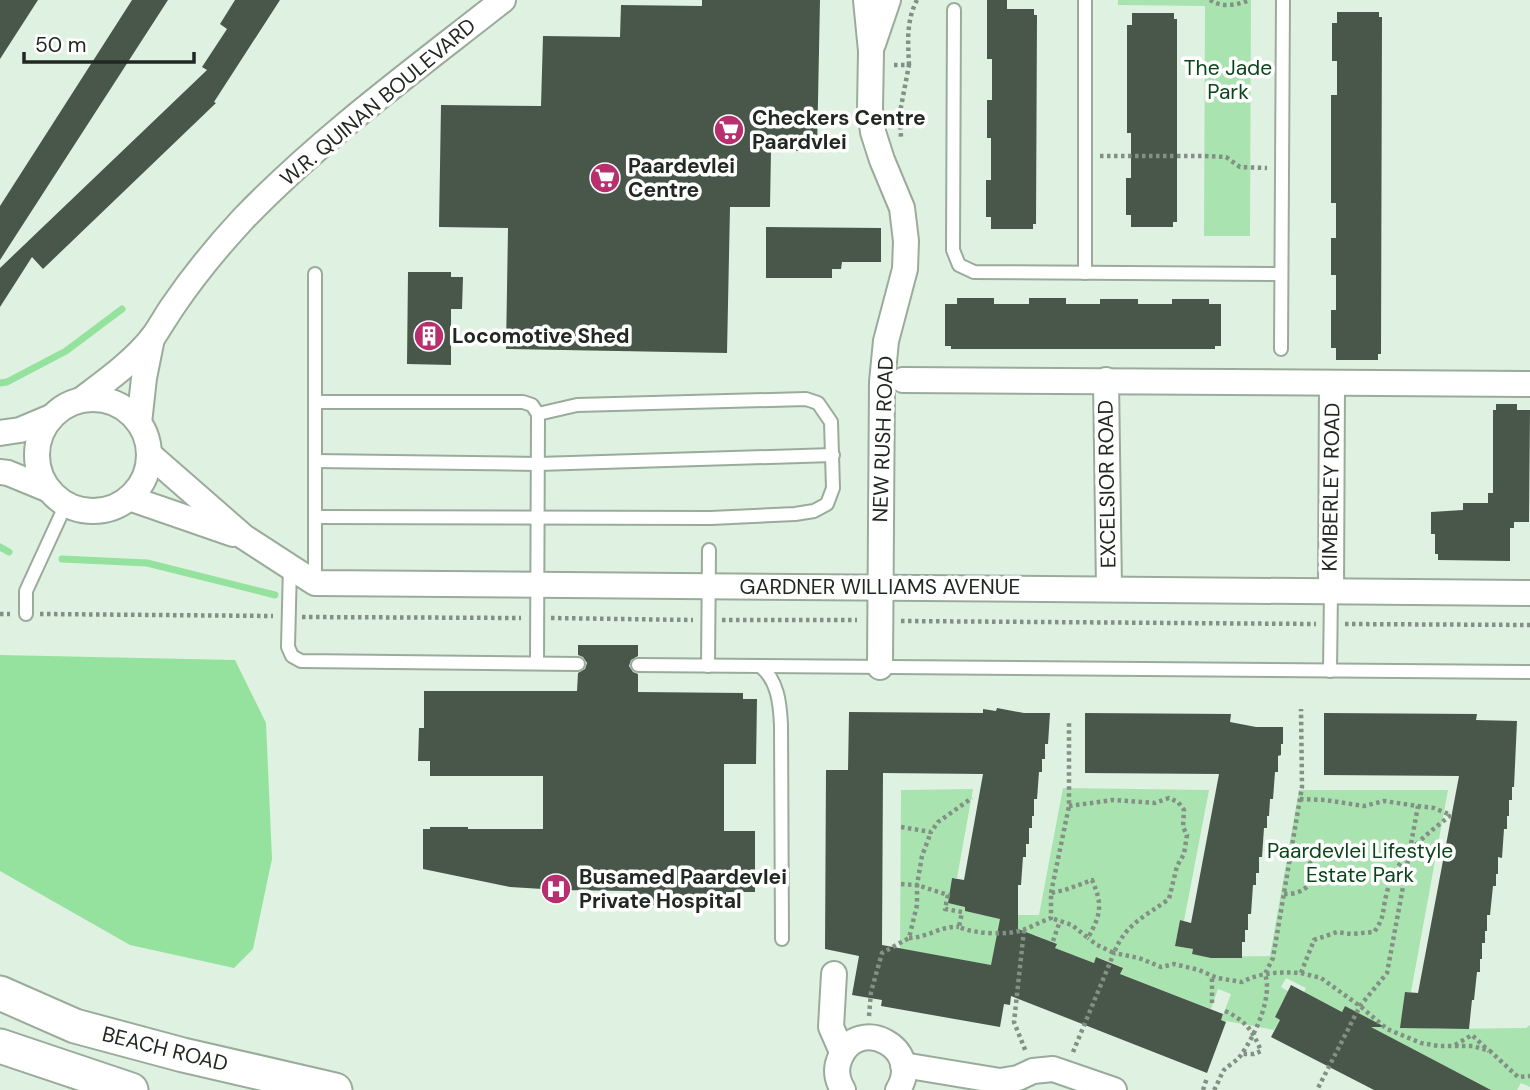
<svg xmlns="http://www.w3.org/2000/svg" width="1530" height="1090" viewBox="0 0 1530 1090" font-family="'DM Sans',sans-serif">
  <rect width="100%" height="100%" fill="#dff2e1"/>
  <g fill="#a9e4b0">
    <path d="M1118 0H1251L1250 236H1204L1205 6 1118 5Z"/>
    <path d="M1063 788 1209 790 1184 921 1180 920 1175 946 1193 949 1192 954 1210 957 1270 956 1299 790H1448L1411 992H1405L1418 1026 1436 1029 1526 1028 1530 1025V1087L1521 1083 1517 1090H1491L1367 1025 1345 1006 1342 1012 1304 992 1306 988 1286 978 1281 987 1293 994 1282 1003 1275 1017 1280 1020 1274 1030 1221 1020 1231 994 1218 989 1211 1009 1120 974 1122 967 1097 957 1094 963 1055 948 1056 944 1035 935 991 965 900 949 901 790 973 789 957 878H952L948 903 965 906V911L982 915H1039Z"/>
  </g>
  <path fill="#94e29e" d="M0 655 235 660 266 723 272 859 253 949 234 968 130 945 0 871Z"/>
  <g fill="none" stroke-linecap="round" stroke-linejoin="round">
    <g stroke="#94e29e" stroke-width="7">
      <path d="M0 383 7 382 66 351 122 309"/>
      <path d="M0 547 9 552"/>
      <path d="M62 559 147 563 275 595"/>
    </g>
  </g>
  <g fill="#485749" fill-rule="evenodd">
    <path d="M0 0H38L0 59Z"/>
    <path d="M132 0H168L0 260V206Z"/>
    <path d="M235 0H280L214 102 216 103 43 269 32 257 0 307V268L207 70 202 67 227 29 220 24Z"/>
    <path d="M702 0H820L817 151H771L770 207H730L727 353 506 349 508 228 439 227 441 105 541 106 543 36 620 37 621 5 702 6Z"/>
    <path d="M987 0H1007V9H1034V15H1037L1036 224H1033V229H991V217H986V180H991V138H987V100H992V59H987Z"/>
    <path d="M1337 12H1379V17H1382L1381 354H1378V360H1336V348H1331V310H1336V275H1331V238H1336V203H1331V95H1337V61H1332V23H1337Z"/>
    <path d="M1132 13H1174V19H1177V222H1173V227H1131V215H1126V178H1131V133H1127V25H1132Z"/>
    <path d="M766 227 881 228V262H842L841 269H832V278H766Z"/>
    <path d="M408 272H451V277H463L462 309H451V365L407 364Z"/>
    <path d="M957 298H994V304H1029V298H1066V304H1100V299H1138V304H1172V299H1209V304H1221V346H1215V349H951V346H945V304H957Z"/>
    <path d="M1496 404H1517V410H1530L1529 522H1514V528H1510V561L1438 560V554H1435V534H1431V512L1463 510V503H1488V493H1493V410H1496Z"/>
    <path d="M578 645H638V656L631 660 629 666 633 672 638 674V692L743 693V699H757L756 764H724V831H755V892H726V906L629 905 630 891 559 890 510 887 423 869V829H430V827H468V829H543V776H430V761H418L419 728H424V691H577L578 673 585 669 587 663 583 657 578 655Z"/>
    <path d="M997 708 1024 713H1050L1048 744H1045V759H1042V772H1039L1037 799H1034V816H1032V828H1029V844H1026V857H1023L1021 885H1018V929L1057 944 1055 948 1094 963 1096 957 1123 968 1120 974 1223 1014 1221 1020 1226 1022 1207 1073 1011 996 1010 1005 1004 1004 1000 1027 881 1006 882 1000 852 995 859 956 825 949 826 770H848L849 712 983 713V709L996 711ZM883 773 983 774 964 880 952 878 948 903 965 907V911L1000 919 991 965 882 945Z"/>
    <path d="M1085 713 1231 714 1230 722 1256 727H1283V744H1281V755L1278 756V772H1275L1273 799H1270L1269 816H1267V828H1264L1262 857H1259V873H1256V885H1253L1251 914H1248V930H1245V942H1242V958H1211L1192 954 1193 949 1175 946 1180 920 1191 923 1219 774 1085 773Z"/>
    <path d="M1324 713 1477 714 1476 720 1517 721 1514 787H1512V800H1509V816H1507V829H1504L1502 858 1498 857V874H1496V886H1493L1490 915H1487V931H1485V943H1482V959H1480V972H1477L1474 1000H1472L1469 1029 1400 1028 1405 992 1418 993 1459 776 1324 775Z"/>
    <path d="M1291 985 1342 1012 1345 1006 1385 1027H1371L1491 1090H1374L1271 1037 1280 1020 1275 1017Z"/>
  </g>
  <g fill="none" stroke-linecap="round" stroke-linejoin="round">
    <g stroke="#9aab9b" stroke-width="16">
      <g id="lane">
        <path d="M1085 0V273"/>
        <path d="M954 10 953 250 959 265 974 272 1281 274"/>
        <path d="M1281 349 1283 0"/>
        <path d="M315 402H523L532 405 538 414 537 663"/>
        <path d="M315 461 538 464 833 455"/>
        <path d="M315 517 711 518 795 514 814 511 827 504 833 488 831 422 818 403 806 399 577 405 538 414"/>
        <path d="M290 566 288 647 292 656 301 661 578 664"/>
        <path d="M315 583V274"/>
        <path d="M26 614V591L66 504"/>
        <path d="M638 665 760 666C778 680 780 704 781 725L782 939"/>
        <path d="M708 666 709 550"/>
        <path d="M760 666 1530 672"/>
        <path d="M1330 671 1331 591"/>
      </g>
    </g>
    <g stroke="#9aab9b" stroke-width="28">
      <g id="street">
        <path d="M866 0 871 51 870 109 873 132 882 160 902 208 906 241 905 269 886 341 882 382 880 667"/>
        <path d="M873 44 888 0"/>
        <path d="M903 380 1530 384"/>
        <path d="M1106 380 1109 589"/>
        <circle cx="93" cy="455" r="56"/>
        <path d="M81 400C106 381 133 362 153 337 160 327 166 316 173 306 194 275 218 246 243 219 322 137 414 70 503 0"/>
        <path d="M139 423 144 378 152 338"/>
        <path d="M0 433 20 430 51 417"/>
        <path d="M149 454 244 537 315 583 1530 593"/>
        <path d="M0 472 8 473 47 489"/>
        <path d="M129 498 233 534"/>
        <path d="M1331 591 1332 383"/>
        <path d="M834 974 831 1027 842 1052"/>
        <path d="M903 1065 1000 1081 1018 1078 1033 1071 1053 1069 1114 1090"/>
        <path d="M843 1090C837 1080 835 1069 840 1058 858 1014 924 1048 898 1090"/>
      </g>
    </g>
    <g stroke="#9aab9b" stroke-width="37">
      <g id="secondary">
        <path d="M0 993 75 1026 183 1055 335 1090"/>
        <path d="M0 1046 131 1090"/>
      </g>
    </g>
    <g stroke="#839084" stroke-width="4.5" stroke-dasharray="3.5 3.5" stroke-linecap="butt">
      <path d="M1210 0C1221 8 1238 5 1249 0"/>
      <path d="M894 65H909L900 112 901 138"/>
      <path d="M909 65C908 42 906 21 917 0"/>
      <path d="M1100 156H1204L1226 157 1240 167 1267 168"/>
      <path d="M0 614H10"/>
      <path d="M40 614 273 616"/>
      <path d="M302 617 521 618"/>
      <path d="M551 618 693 620"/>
      <path d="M722 620H857"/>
      <path d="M901 621 1316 624"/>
      <path d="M1345 624 1530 625"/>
      <path d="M1300 799 1325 800 1364 806 1384 801 1418 806 1387 973 1360 1006 1317 1090"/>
      <path d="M1069 806 1113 800 1155 803 1169 798 1178 802 1184 810 1183 827 1187 835 1184 854 1177 866 1169 899C1146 916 1125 924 1114 953L1097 945 1088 938"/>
      <path d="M901 827 931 832 938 822 972 798"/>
      <path d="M901 884 917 885 922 856 931 832"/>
      <path d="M1051 893 1069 806V720"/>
      <path d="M1284 894C1318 896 1324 858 1291 851"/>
      <path d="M1024 930 1014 1022 1026 1052"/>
      <path d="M909 938C927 938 942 925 959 927"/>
      <path d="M1053 941 1060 921"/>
      <path d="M1301 973 1321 978 1360 1006 1387 1029 1421 1043 1439 1046H1473L1490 1051 1518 1077 1530 1076"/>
      <path d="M1212 1003V976"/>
      <path d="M1225 1011C1245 1020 1253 1031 1261 1051L1254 1054H1241"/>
      <path d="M869 1016 871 992 882 953 909 938 917 905V885L948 895 945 909 962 912 959 927C974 934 1010 936 1025 929 1034 926 1042 921 1051 918V893L1065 890 1092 880C1103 905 1101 914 1088 938L1072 925 1051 918"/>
      <path d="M1455 1045 1472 1035 1489 1051"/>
      <path d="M1073 1052 1114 953 1139 958 1161 967 1174 964 1199 970 1217 978 1242 982C1261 972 1280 972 1301 973L1314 940 1337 932 1351 934 1374 932C1385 917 1382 912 1386 896 1394 859 1423 837 1451 815L1434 808 1418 806"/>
      <path d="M1203 1090 1207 1078"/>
      <path d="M1214 1090C1218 1084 1220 1076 1224 1070 1229 1065 1237 1061 1241 1055 1255 1035 1273 997 1265 974L1273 958 1302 787 1301 709"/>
    </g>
    <use href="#lane" stroke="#fff" stroke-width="12"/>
    <use href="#street" stroke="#fff" stroke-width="24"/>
    <use href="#secondary" stroke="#fff" stroke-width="33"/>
  </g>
  <defs>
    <g id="supermarket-disc" transform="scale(1.575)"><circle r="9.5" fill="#b72f6d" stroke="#fff"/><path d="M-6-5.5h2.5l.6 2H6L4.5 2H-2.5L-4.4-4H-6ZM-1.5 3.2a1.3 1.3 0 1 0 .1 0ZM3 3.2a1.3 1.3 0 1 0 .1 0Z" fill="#fff"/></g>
    <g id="building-disc" transform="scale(1.575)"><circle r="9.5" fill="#b72f6d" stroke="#fff"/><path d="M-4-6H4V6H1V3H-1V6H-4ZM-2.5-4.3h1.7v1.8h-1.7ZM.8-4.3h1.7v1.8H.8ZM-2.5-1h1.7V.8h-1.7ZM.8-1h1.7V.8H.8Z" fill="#fff"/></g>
    <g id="hospital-disc" transform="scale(1.575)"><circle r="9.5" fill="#b72f6d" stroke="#fff"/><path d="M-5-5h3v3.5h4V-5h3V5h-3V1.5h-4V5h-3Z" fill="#fff"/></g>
  </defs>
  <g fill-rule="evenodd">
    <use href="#supermarket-disc" x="729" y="130"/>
    <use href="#supermarket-disc" x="605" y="178"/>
    <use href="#building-disc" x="429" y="336"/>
    <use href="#hospital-disc" x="556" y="889"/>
  </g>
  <g text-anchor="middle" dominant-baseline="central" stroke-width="7" stroke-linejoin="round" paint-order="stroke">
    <g font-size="21" fill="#0b451a" stroke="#fff">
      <text x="1228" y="68">The Jade<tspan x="1228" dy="24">Park</tspan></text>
      <text x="1360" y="851">Paardevlei Lifestyle<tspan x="1360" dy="24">Estate Park</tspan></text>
    </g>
    <g font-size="21" fill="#212821" stroke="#fff">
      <text transform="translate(378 102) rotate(-40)">W.R. QUINAN BOULEVARD</text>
      <text transform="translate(883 439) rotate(-88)">NEW RUSH ROAD</text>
      <text transform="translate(1107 484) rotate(-91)">EXCELSIOR ROAD</text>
      <text transform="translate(1331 487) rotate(-89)">KIMBERLEY ROAD</text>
      <text x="880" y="587">GARDNER WILLIAMS AVENUE</text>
      <text transform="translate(165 1049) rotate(14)">BEACH ROAD</text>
    </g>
    <g font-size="21" font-weight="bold" fill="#212821" stroke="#fff" text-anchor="start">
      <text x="752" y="118">Checkers Centre<tspan x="752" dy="24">Paardvlei</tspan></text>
      <text x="628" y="166">Paardevlei<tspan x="628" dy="24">Centre</tspan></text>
      <text x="452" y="336">Locomotive Shed</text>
      <text x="579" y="877">Busamed Paardevlei<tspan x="579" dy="24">Private Hospital</tspan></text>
    </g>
  </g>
  <path d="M24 52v10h170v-10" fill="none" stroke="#212821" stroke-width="3.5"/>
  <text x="35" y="52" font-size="21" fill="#212821" stroke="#ffffff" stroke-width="5" paint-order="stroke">50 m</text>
</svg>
